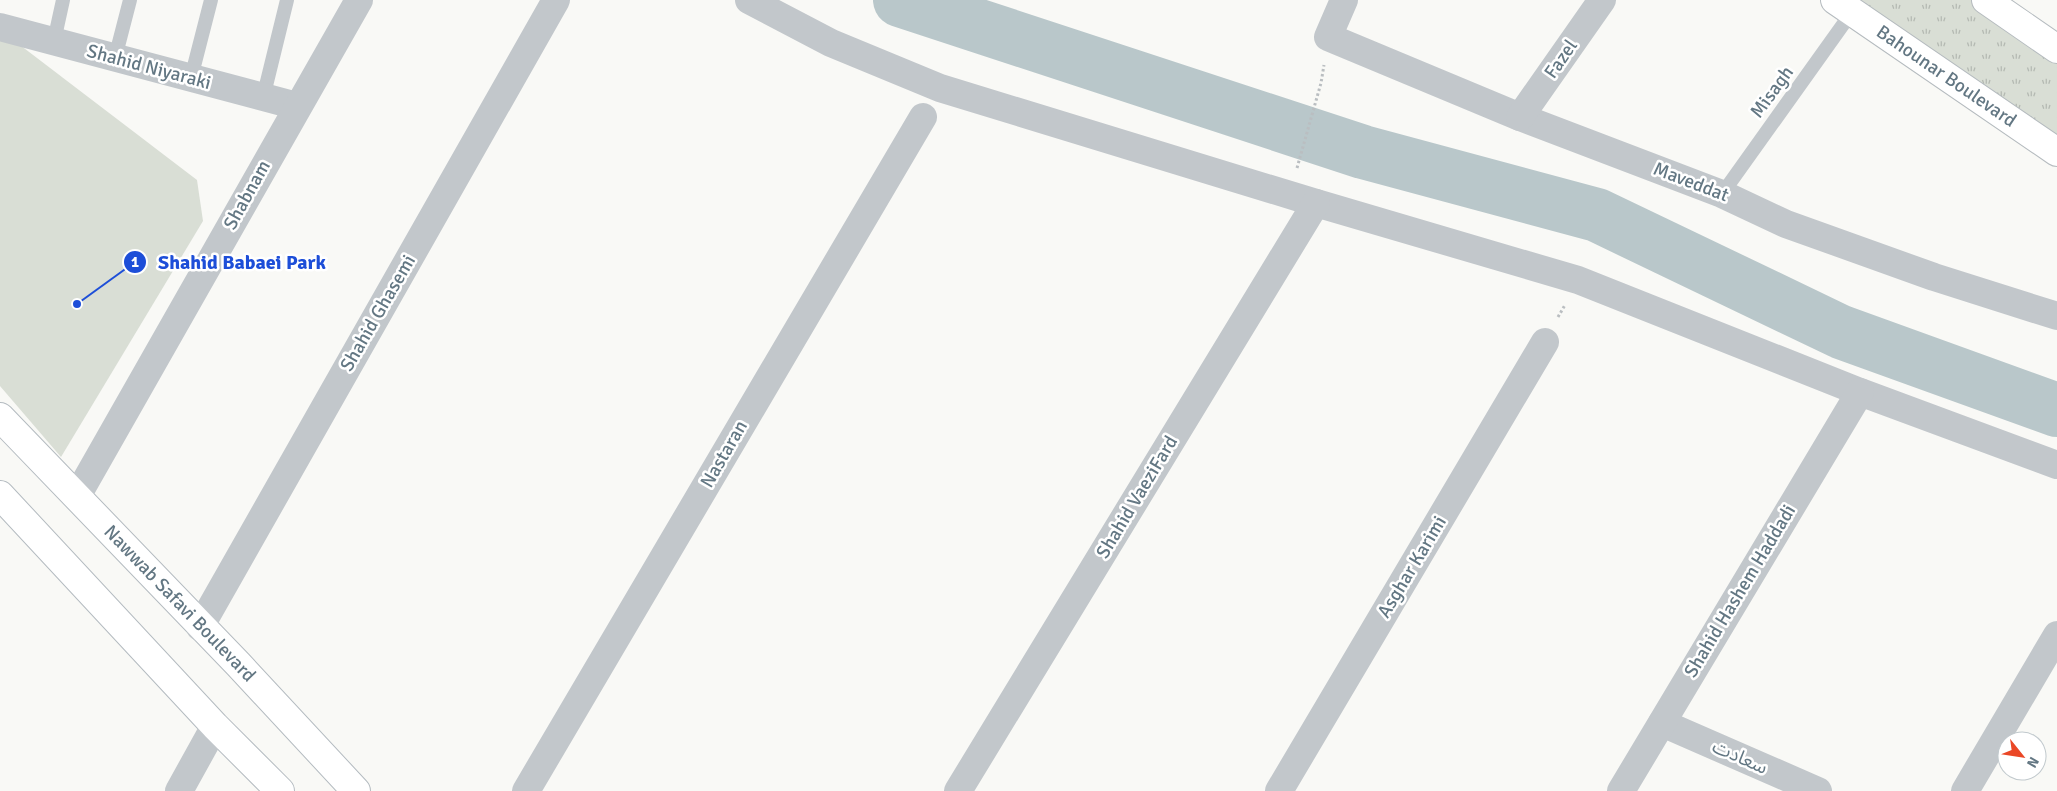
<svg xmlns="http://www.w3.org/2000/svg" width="2057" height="791" viewBox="0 0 2057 791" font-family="Signika,'Noto Sans Arabic',sans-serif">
  <defs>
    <pattern id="grass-tufts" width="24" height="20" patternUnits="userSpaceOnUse" patternTransform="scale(1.25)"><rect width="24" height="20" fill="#d9ded5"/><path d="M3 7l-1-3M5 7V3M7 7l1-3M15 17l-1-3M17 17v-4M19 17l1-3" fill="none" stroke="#b4b9b2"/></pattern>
  </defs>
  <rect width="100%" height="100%" fill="#f9f9f6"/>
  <path fill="url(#grass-tufts)" d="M1835 0H1986L2057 49V152Z"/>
  <path fill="#d9ded5" d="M0 39 16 42 197 180 203 221 61 457 0 386Z"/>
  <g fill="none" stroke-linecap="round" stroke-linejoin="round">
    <path stroke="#b9c7ca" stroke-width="54" d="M900 0 1363 152 1597 215 1841 332 2057 410"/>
    <g stroke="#b4bbc0" stroke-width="30">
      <g id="secondary">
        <path id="s1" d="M0 417 238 664 356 791"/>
        <path d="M0 495 215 726 280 791"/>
      </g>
    </g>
    <g stroke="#b5bbbf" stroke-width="30">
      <g id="primary">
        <path id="s2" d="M1835 0 2057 152"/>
        <path d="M1986 0 2057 49"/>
      </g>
    </g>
    <g stroke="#babec1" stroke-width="3" stroke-dasharray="2.5 2.5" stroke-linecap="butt">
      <path d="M1297 168 1321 83 1324 65"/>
      <path d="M1558 317 1565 305"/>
    </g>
    <g stroke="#c2c7cb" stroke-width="14">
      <path d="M54 41 63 0"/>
      <path d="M115 58 130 0"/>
      <path d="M191 78 211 0"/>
      <path d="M263 98 287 0"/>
      <path d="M1722 194 1852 12"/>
    </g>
    <g stroke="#c2c7cb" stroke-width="28">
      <path d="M749 0 831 43 940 88 1316 203 1578 280 1860 392 2057 465"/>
      <path d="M1344 0 1328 37 1520 117 1722 194 1786 224 1934 277 2057 316"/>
      <path d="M0 27 297 106"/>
      <path d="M1520 117 1602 0"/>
      <path d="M77 496 359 0"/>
      <path d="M200 627 556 0"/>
      <path d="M1662 723 1818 791"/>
      <path d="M179 791 215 726"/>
      <path d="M526 791 923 117"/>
      <path d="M958 791 1316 203"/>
      <path d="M1279 791 1545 342"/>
      <path d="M1621 791 1860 392"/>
      <path d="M1965 791 2057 635"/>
    </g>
    <use href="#secondary" stroke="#fff" stroke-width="28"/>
    <use href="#primary" stroke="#fff" stroke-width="28"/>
  </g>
  <g text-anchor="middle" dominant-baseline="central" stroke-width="5" stroke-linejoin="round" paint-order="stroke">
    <g font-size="19" fill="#637783" stroke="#fff">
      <text transform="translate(1561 59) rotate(-55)">Fazel</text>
      <text transform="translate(149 67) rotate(15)">Shahid Niyaraki</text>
      <text stroke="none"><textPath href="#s2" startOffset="135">Bahounar Boulevard</textPath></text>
      <text transform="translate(1772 92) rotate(-54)">Misagh</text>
      <text transform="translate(1691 182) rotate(21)">Maveddat</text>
      <text transform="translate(247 195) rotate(-61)">Shabnam</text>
      <text transform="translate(378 313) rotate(-60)">Shahid Ghasemi</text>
      <text transform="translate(724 454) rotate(-60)">Nastaran</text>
      <text transform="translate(1137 497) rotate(-59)">Shahid VaeziFard</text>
      <text transform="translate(1412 567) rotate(-59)">Asghar Karimi</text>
      <text transform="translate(1740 591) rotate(-59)">Shahid Hashem Haddadi</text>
      <text stroke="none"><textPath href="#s1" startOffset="259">Nawwab Safavi Boulevard</textPath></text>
      <text transform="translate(1740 757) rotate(24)">سعادت</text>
    </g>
  </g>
  <path fill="none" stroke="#1d4ed8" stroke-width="2" d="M77 304L135 262"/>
  <g fill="#1d4ed8" stroke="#fff" stroke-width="2">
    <circle cx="77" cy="304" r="5"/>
    <circle cx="135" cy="262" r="12"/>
  </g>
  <g font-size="15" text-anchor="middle" font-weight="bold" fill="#fff">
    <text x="135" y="267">1</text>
  </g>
  <g font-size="20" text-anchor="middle" font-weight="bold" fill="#1d4ed8" stroke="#fff" stroke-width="5" stroke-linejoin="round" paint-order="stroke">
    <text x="242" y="269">Shahid Babaei Park</text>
  </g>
  <g transform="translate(2022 756) rotate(120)"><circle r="24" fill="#ffffff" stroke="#c1c9cd"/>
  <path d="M0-4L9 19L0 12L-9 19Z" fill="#ea4726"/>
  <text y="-8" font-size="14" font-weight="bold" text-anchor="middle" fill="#637783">N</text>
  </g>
</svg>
